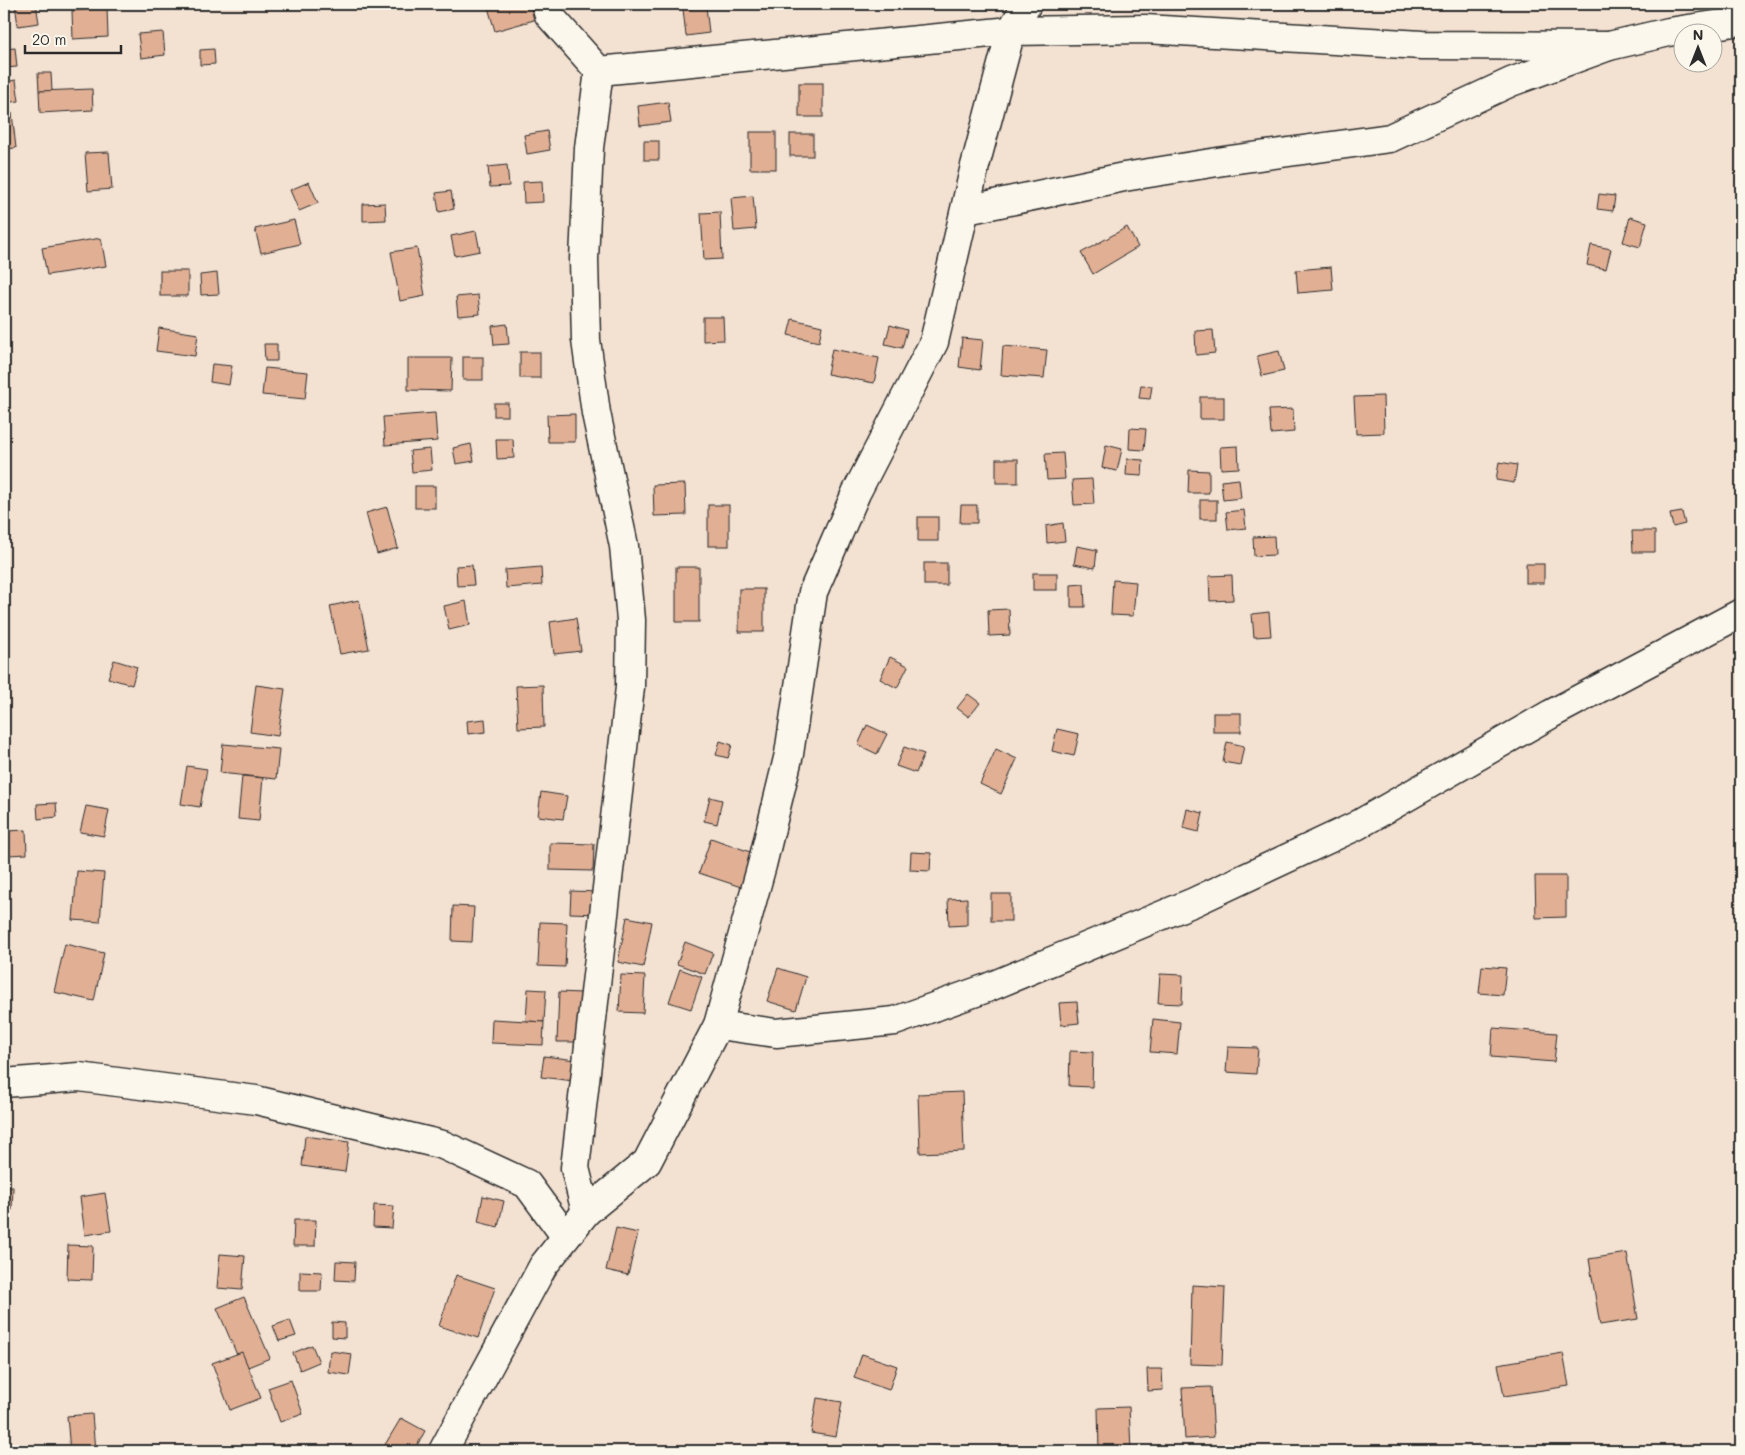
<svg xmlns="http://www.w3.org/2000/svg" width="1745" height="1455" viewBox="0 0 1745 1455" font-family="Mali,sans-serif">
  <rect width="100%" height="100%" fill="#f3e1d2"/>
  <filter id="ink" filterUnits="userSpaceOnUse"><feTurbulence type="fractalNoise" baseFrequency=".02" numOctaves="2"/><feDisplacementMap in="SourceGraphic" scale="10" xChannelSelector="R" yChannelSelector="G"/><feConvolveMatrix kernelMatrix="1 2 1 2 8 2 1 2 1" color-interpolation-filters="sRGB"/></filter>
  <g filter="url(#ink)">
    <g fill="#e1af94" stroke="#2b2b2b">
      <path d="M15 4H36L39 23 18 26Z"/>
      <path d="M148 4H171V5L148 6Z"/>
      <path d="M487 4H530L534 20 495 31Z"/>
      <path d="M706 6 709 33 686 36 683 9Z"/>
      <path d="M107 8 108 37 73 39 72 11Z"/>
      <path d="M163 32 165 55 141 58 138 34Z"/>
      <path d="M15 48 17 67 4 68V49Z"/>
      <path d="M214 49 215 64 200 65V50Z"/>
      <path d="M38 73H51L52 91H39Z"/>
      <path d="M16 80 19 101 4 103V82Z"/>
      <rect x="799" y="83" width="24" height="34"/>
      <path d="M92 89 93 110 40 113 39 91Z"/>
      <path d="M668 102 671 122 640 126 638 106Z"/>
      <path d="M12 113 16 148 4 149V115Z"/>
      <path d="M547 131 550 150 527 154 524 135Z"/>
      <rect x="750" y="132" width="26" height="37"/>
      <rect x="790" y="134" width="23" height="22"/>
      <rect x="644" y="141" width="15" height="19"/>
      <path d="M109 152 112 189 88 191 85 153Z"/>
      <path d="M507 165 509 186 490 187 488 167Z"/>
      <path d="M542 181 543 202 524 203 523 182Z"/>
      <path d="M309 182 318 203 299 211 290 190Z"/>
      <path d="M451 191 454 209 439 212 436 193Z"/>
      <path d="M1599 194 1615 196 1613 211 1597 209Z"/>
      <path d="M753 196 756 229 734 231 731 198Z"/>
      <path d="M385 203 386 220 363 221V204Z"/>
      <path d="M720 212 722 259 704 260 701 213Z"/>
      <path d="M1630 217 1647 222 1640 247 1623 242Z"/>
      <path d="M294 220 300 244 261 253 255 229Z"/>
      <path d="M1127 227 1138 247 1093 274 1081 253Z"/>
      <path d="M476 231 480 251 455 256 451 236Z"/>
      <path d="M101 238 106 266 47 275 42 248Z"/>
      <path d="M1591 245 1611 249 1606 269 1587 265Z"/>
      <path d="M417 248 425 296 400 301 391 252Z"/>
      <path d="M1331 267 1333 290 1298 293 1296 270Z"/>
      <rect x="160" y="271" width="28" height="25"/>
      <path d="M217 273 219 294 201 295 200 275Z"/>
      <path d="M478 295 480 314 458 316 456 297Z"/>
      <path d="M703 317H723L724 340 703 341Z"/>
      <path d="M792 319 822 326 819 342 788 335Z"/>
      <path d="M507 324 509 344 494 345 492 326Z"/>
      <path d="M890 325 907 330 902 348 885 344Z"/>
      <path d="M159 328 198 334 195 356 156 351Z"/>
      <path d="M1213 330 1215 353 1196 355 1195 331Z"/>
      <path d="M962 338 983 340 980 370 959 367Z"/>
      <path d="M264 344H277V361H265Z"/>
      <path d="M1003 346 1047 350 1044 378 1001 375Z"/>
      <path d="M832 349 879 358 874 383 827 374Z"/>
      <path d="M1279 351 1284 371 1262 376 1257 356Z"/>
      <rect x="520" y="352" width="20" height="26"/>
      <rect x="463" y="357" width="20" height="23"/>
      <path d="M408 358H452L451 391 408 390Z"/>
      <path d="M212 364 232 366 229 385 210 382Z"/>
      <path d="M265 368 308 372 305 399 262 395Z"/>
      <path d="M1141 385 1152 386 1150 399 1139 398Z"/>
      <path d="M1383 396 1384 433 1356 434 1354 397Z"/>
      <rect x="1200" y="397" width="24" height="22"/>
      <rect x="494" y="403" width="14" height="13"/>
      <path d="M1293 409 1294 432 1271 434 1269 410Z"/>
      <path d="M435 413 437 441 385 445 383 417Z"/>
      <path d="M575 414V442H548L547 415Z"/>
      <path d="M1130 428 1146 429 1144 450 1129 449Z"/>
      <path d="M496 439H513L514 458 497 459Z"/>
      <path d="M471 444 474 461 456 464 453 448Z"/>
      <path d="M1106 445 1122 449 1117 471 1102 468Z"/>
      <path d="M1238 446 1239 468 1221 469 1220 447Z"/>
      <path d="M430 449 432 470 412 472 410 451Z"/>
      <path d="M1063 453 1065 479 1047 480 1045 454Z"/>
      <rect x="996" y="459" width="22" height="24"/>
      <path d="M1127 459 1143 460 1142 476 1126 475Z"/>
      <path d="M1499 462 1517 465 1514 483 1496 480Z"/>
      <path d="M1189 470 1209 471V493H1188Z"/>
      <path d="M1092 479 1094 504 1074 505 1072 480Z"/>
      <path d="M1239 479 1241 498 1223 500 1221 481Z"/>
      <path d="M685 484 686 515 654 516 653 485Z"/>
      <rect x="415" y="486" width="20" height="22"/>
      <rect x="1200" y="500" width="17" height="19"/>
      <rect x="708" y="505" width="21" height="41"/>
      <path d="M961 505H977V523H960Z"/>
      <path d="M387 507 398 548 377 554 366 513Z"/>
      <path d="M1244 510 1246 528 1228 530 1226 512Z"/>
      <path d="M1682 512 1685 524 1673 527 1670 514Z"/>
      <rect x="918" y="517" width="20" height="24"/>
      <path d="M1063 523 1065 541 1047 543 1046 526Z"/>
      <path d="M1632 531H1655V552H1633Z"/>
      <path d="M1274 536 1275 555 1254 556 1253 537Z"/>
      <path d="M1077 546 1097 550 1095 568 1074 564Z"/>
      <rect x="924" y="563" width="23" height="22"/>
      <rect x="1526" y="564" width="18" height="19"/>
      <path d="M472 565 474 585 457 586 456 566Z"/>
      <path d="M541 567 542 585 506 588 505 570Z"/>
      <rect x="676" y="567" width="23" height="55"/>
      <rect x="1033" y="573" width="24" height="17"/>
      <path d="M1232 575 1233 600 1210 601 1209 576Z"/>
      <path d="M1113 580 1136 582 1133 616 1111 615Z"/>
      <path d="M1084 584 1085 607H1071V585Z"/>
      <rect x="739" y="589" width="25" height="43"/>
      <path d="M359 600 369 649 340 654 330 606Z"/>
      <path d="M466 601 470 625 449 630 444 606Z"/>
      <path d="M1009 609 1010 635 989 636 988 610Z"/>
      <path d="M1269 612 1271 636 1254 637 1252 614Z"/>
      <path d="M576 618 581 651 554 654 550 622Z"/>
      <path d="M890 657 908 666 897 688 880 679Z"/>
      <path d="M114 660 137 667 132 685 108 678Z"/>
      <path d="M256 685 285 689 278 736 250 732Z"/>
      <path d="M543 685 544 727 518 728 516 686Z"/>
      <path d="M968 694 980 703 969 717 957 708Z"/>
      <rect x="1213" y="713" width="28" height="19"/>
      <path d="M485 719 486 732 468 734 467 721Z"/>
      <path d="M867 725 887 734 877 754 858 745Z"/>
      <path d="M1057 729 1079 734 1074 756 1052 751Z"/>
      <path d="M720 741 732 745 728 758 716 755Z"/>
      <path d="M1227 742 1244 746 1240 765 1223 762Z"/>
      <path d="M223 744 279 749 276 779 220 773Z"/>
      <path d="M904 747 924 754 916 773 896 766Z"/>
      <path d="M996 749 1017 759 1001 794 980 784Z"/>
      <path d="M187 766 207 769 200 807 181 804Z"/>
      <path d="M242 776 263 778 259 821 238 819Z"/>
      <path d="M541 792 567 796 563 819 538 816Z"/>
      <path d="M710 797 722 800 717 824 704 821Z"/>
      <path d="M56 803 57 817 38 819 37 804Z"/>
      <path d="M86 806 109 810 104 836 80 832Z"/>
      <path d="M1187 809 1203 813 1199 832 1183 828Z"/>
      <path d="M26 830 27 854 9 855 7 831Z"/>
      <path d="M711 838 753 853 741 887 699 873Z"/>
      <path d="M550 843 594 844 593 871 550 870Z"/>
      <path d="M911 852 931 853 930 871 910 870Z"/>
      <path d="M77 871 104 873 100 922 73 920Z"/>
      <path d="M1535 876H1566V917L1536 918Z"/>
      <path d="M571 891 599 892 598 914 570 913Z"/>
      <rect x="991" y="894" width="20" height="27"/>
      <path d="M967 898V925L949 926 948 899Z"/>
      <path d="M453 906 474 907 472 942 452 941Z"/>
      <path d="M627 917 652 922 643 967 618 962Z"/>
      <path d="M540 922 567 923 565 967 538 966Z"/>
      <path d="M685 942 713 953 705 974 677 964Z"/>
      <path d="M65 944 104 953 94 1001 54 992Z"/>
      <path d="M1482 966 1506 968 1503 995 1479 993Z"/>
      <path d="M778 968 806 977 796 1010 767 1001Z"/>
      <path d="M680 969 702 977 691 1009 669 1002Z"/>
      <path d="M1160 974 1183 975 1182 1004 1158 1003Z"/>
      <path d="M621 975 645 976 643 1013 619 1012Z"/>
      <path d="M528 989 546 990 544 1022 526 1021Z"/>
      <path d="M559 992 581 993 579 1042H557Z"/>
      <path d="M1077 1002 1079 1023 1061 1025 1059 1003Z"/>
      <path d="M492 1019 544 1022 543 1045 491 1043Z"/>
      <path d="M1153 1019 1180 1022 1177 1054 1150 1052Z"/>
      <path d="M1493 1028 1557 1033 1554 1062 1491 1057Z"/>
      <path d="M1228 1047 1258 1048 1256 1074 1226 1072Z"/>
      <path d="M1070 1051 1093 1052 1092 1087 1069 1086Z"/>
      <path d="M544 1056 576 1060 574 1081 541 1077Z"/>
      <path d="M962 1092 964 1151 920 1153 918 1094Z"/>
      <path d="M305 1136 349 1142 345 1172 302 1166Z"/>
      <path d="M4 1187H13L12 1210H4Z"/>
      <path d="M105 1193 111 1231 85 1235 80 1197Z"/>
      <path d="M483 1196 504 1201 498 1227 478 1222Z"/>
      <path d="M374 1205 394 1206 392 1228 373 1227Z"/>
      <path d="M294 1220H316L315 1246H293Z"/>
      <path d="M616 1228 638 1233 628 1275 606 1270Z"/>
      <path d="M68 1245 93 1246 92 1280 67 1279Z"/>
      <path d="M1627 1253 1638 1319 1600 1325 1589 1259Z"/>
      <path d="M220 1254 245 1256 242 1290 217 1288Z"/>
      <path d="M336 1261 355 1262 354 1281 335 1280Z"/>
      <path d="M300 1271 322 1272 321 1291H300Z"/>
      <path d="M456 1275 495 1288 478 1338 439 1326Z"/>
      <path d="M1192 1285 1225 1287 1222 1365 1190 1364Z"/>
      <path d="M244 1297 270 1358 243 1369 217 1308Z"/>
      <path d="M290 1320 296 1336 279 1341 273 1326Z"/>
      <path d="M332 1322 345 1323V1338L332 1337Z"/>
      <path d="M312 1345 319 1362 300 1370 293 1353Z"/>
      <path d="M330 1351 352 1354 349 1375 328 1372Z"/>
      <path d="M242 1352 261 1398 230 1410 212 1363Z"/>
      <path d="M1563 1353 1569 1386 1504 1396 1498 1364Z"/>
      <path d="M862 1354 897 1366 889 1390 854 1378Z"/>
      <path d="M1147 1369H1162L1163 1390 1148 1391Z"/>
      <path d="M291 1380 303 1414 280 1422 268 1388Z"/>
      <path d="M1211 1387 1214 1437 1185 1439 1182 1388Z"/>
      <path d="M817 1398 842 1402 836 1437 811 1433Z"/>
      <path d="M1129 1407 1131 1450 1099 1451 1098 1408Z"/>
      <path d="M92 1414 95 1451H70L67 1416Z"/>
      <path d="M401 1418 425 1431 414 1451H388L383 1448Z"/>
      <path d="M842 1446 871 1451H841Z"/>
      <path d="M959 1446V1451H931V1447Z"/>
    </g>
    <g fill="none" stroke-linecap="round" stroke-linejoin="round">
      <g stroke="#2b2b2b" stroke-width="31">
        <g id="minor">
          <path d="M546 4 549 15 599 71 589 148 584 260 586 340 596 413 624 546 631 620 630 687 575 1168 586 1212"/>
          <path d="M599 71 1011 31 1145 29 1422 45 1609 46"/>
          <path d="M966 210 1124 177 1230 160 1390 138 1511 82 1609 46 1669 32 1741 21"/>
          <path d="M718 1025 776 1033 895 1021 987 988 1194 902 1356 826 1551 714 1741 613"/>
          <path d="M4 1083 79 1077 256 1100 443 1145 527 1184 566 1237"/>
          <path d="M443 1451 543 1266 586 1212 647 1162 718 1025 762 865 789 754 813 592 856 493 934 342 975 166 1011 31 1027 4"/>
        </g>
      </g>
      <use href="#minor" stroke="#fbf7ec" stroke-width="28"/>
    </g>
  </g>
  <rect width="1745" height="1455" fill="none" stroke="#fbf7ec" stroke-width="20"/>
  <rect x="10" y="10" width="1725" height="1435" fill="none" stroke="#2b2b2b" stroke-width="2" filter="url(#ink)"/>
  <g transform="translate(1698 48)"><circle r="24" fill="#fbf7ec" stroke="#a8a59f"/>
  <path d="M0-4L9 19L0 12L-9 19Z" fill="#2b2b2b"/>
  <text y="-8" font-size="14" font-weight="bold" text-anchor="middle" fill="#2b2b2b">N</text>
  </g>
  <path d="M25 45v8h96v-8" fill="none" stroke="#2b2b2b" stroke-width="2.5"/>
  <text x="32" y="45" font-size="15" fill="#2b2b2b" stroke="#fbf7ec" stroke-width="4" paint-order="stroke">20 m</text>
</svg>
